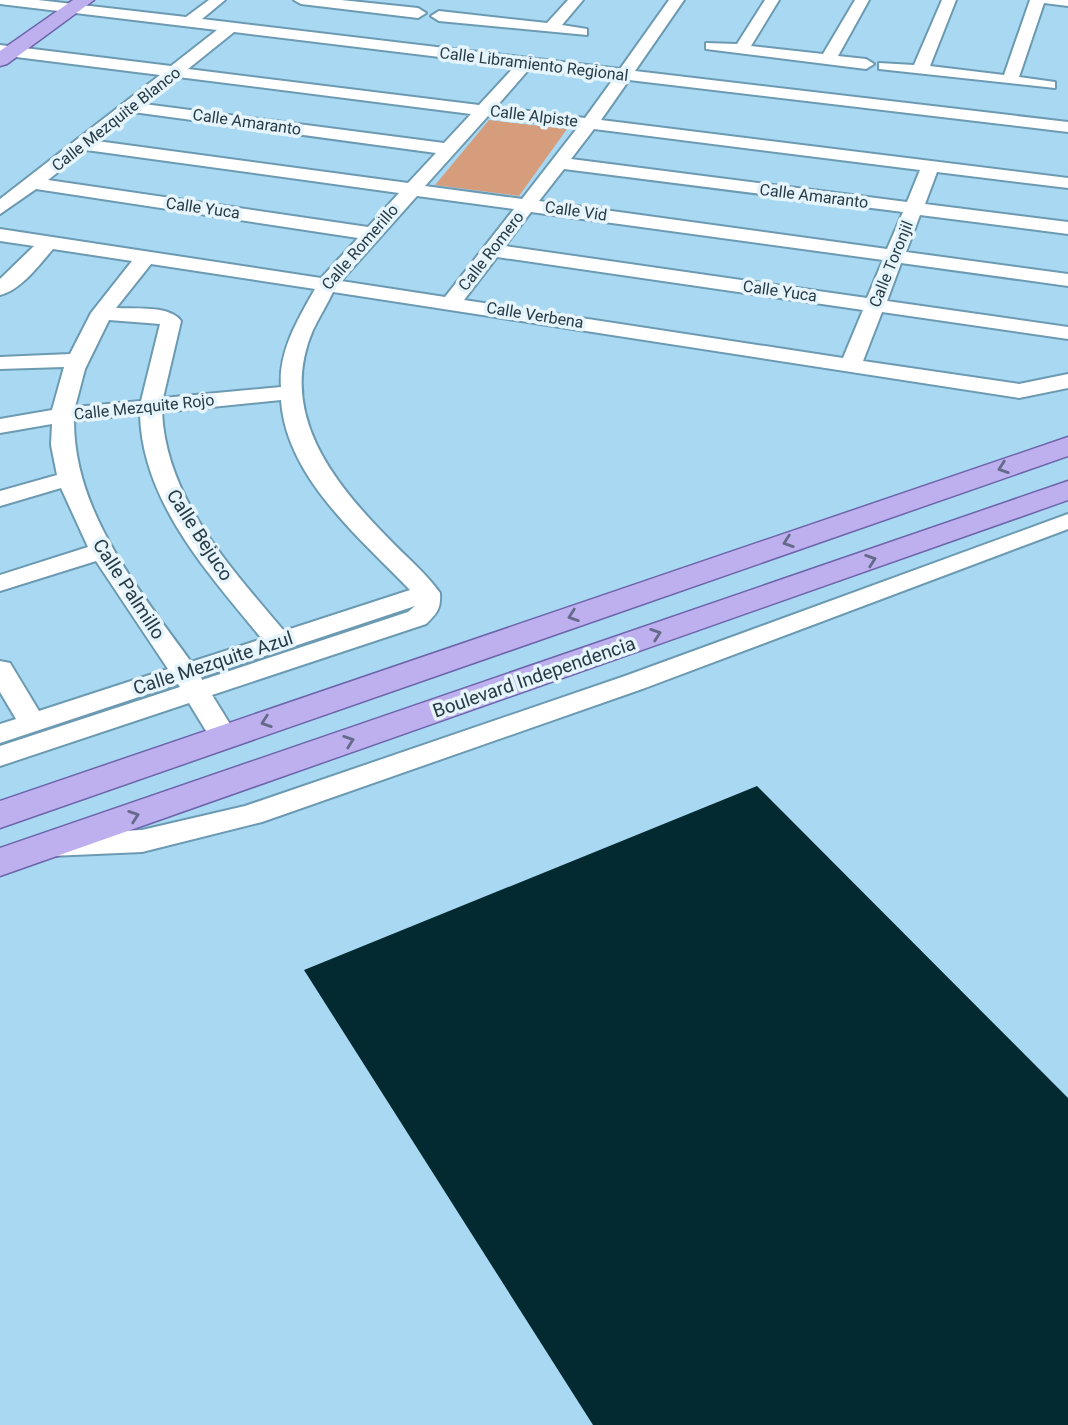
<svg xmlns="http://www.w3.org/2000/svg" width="1068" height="1425" viewBox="0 0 1068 1425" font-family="Roboto,sans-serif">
  <rect width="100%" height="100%" fill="#a9d9f2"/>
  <path fill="#d69d7c" d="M489 120 567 129 519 196 435 185Z"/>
  <path fill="#032a31" d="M757 786 1068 1098V1425H593L304 970Z"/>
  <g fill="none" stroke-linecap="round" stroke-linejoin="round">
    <g stroke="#6c9ab2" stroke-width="4">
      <g id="minor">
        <path d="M0 0H38L186 17 209 0H225L202 19 620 69 669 0H684L635 71 1068 122V132L629 80 601 120 1068 178V188L937 172 925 204 1068 222V234L920 215 906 252 1068 274V286L901 263 887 301 1068 327V339L882 312 863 361 1019 384 1068 374V388L1019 398 333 292C327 305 319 317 313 330 277 413 333 482 388 538 405 556 426 573 440 593 441 609 437 613 426 624L212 695 238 737 234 744 224 746 214 744 189 703 0 766V746L180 687 178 684 0 743V724L16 719 0 692V661L10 663 39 711 168 669 96 561 0 591V575L88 547 61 488 0 506V491L57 475 51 445 52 424 0 433V419L52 410 64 367 0 369V357L70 354 91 313 132 261 53 249C39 265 21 290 0 295V279L34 246 0 241V229L321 278 358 238 36 189 0 214V199L160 75 0 55V45L171 66 217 30 0 4ZM234 32 515 66 479 105 188 69ZM530 68 614 78 585 118 496 107ZM178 77 471 114 444 143 144 104ZM133 112 436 153 408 183 97 141ZM488 116 578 127 522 199 425 186ZM594 129 920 170 907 202 571 159ZM86 150 399 193 368 227 48 180ZM564 169 903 212 887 249 539 201ZM417 196 514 209 445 297 341 281ZM531 212 883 260 867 298 505 246ZM497 257 863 310 843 358 464 300ZM151 264 315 289C298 319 278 352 281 387L163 398 181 321C170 305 134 309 116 308ZM109 320 160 324 141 401 75 407 85 369ZM281 400C286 477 360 538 410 590L284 631C231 568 166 499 162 412ZM140 414C142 502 209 574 262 639L191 662C139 589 74 513 74 421ZM415 606 408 612 202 680 201 677Z"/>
        <path d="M294 0H341L418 8 426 13 418 18 301 4Z"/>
        <path d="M568 0H583L562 25 587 29V35L439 21 431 16 439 11 547 23Z"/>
        <path d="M765 0H779L751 46 823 54 855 0H869L838 56 866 59 874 64 866 69 706 49V43L737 44Z"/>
        <path d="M942 0H956L930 66 1004 75 1030 0H1068V6L1044 3 1019 77 1055 82V88L879 69V63L914 65Z"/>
        <path d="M1068 514V529L645 688 262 822 142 852 51 856 40 853 36 845 40 837 51 834 142 830 245 806 625 676Z"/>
      </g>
    </g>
    <g stroke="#6d65ab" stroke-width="3">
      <g id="major">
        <path d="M73 0H94L7 64 0 66V51Z"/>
        <path d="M1068 437V456L0 828V801Z"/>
        <path d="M1068 481V500L0 876V848Z"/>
      </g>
    </g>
    <use href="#minor" fill="#fff" fill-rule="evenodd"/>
    <use href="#major" fill="#beb0ee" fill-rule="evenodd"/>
  </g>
  <defs><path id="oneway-chevron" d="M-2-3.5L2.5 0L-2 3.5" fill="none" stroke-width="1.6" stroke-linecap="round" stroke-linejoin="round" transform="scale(1.75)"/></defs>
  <g stroke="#646a89">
    <use href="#oneway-chevron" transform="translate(1003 468) rotate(161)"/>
    <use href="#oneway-chevron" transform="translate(788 542) rotate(161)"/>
    <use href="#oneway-chevron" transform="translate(871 560) rotate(-19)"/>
    <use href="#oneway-chevron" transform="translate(573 616) rotate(161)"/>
    <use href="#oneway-chevron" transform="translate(656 634) rotate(-19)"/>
    <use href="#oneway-chevron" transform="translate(266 722) rotate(161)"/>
    <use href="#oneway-chevron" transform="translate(349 741) rotate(-19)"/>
    <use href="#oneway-chevron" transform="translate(134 816) rotate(-19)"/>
  </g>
  <g text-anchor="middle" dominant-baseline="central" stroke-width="7" stroke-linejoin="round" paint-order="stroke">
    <g font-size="16" fill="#283b45" stroke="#e6f4fc">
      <text transform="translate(534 64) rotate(7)">Calle Libramiento Regional</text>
      <text transform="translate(534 116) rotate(7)">Calle Alpiste</text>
      <text transform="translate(116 119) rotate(-38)">Calle Mezquite Blanco</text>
      <text transform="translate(247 122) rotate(8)">Calle Amaranto</text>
      <text transform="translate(814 196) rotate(7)">Calle Amaranto</text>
      <text transform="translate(203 208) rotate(8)">Calle Yuca</text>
      <text transform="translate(576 211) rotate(8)">Calle Vid</text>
      <text transform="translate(360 247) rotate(-49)">Calle Romerillo</text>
      <text transform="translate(491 251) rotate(-52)">Calle Romero</text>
      <text transform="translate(891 264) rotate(-68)">Calle Toronjil</text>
      <text transform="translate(780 291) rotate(8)">Calle Yuca</text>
      <text transform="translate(535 315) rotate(9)">Calle Verbena</text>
      <text transform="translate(144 407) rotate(-6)">Calle Mezquite Rojo</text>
    </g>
    <g font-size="19" fill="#283b45" stroke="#e6f4fc">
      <text transform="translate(200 535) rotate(57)">Calle Bejuco</text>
      <text transform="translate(129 589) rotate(57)">Calle Palmillo</text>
      <text transform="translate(213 663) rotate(-18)">Calle Mezquite Azul</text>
      <text transform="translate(534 677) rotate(-19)">Boulevard Independencia</text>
    </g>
  </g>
</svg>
